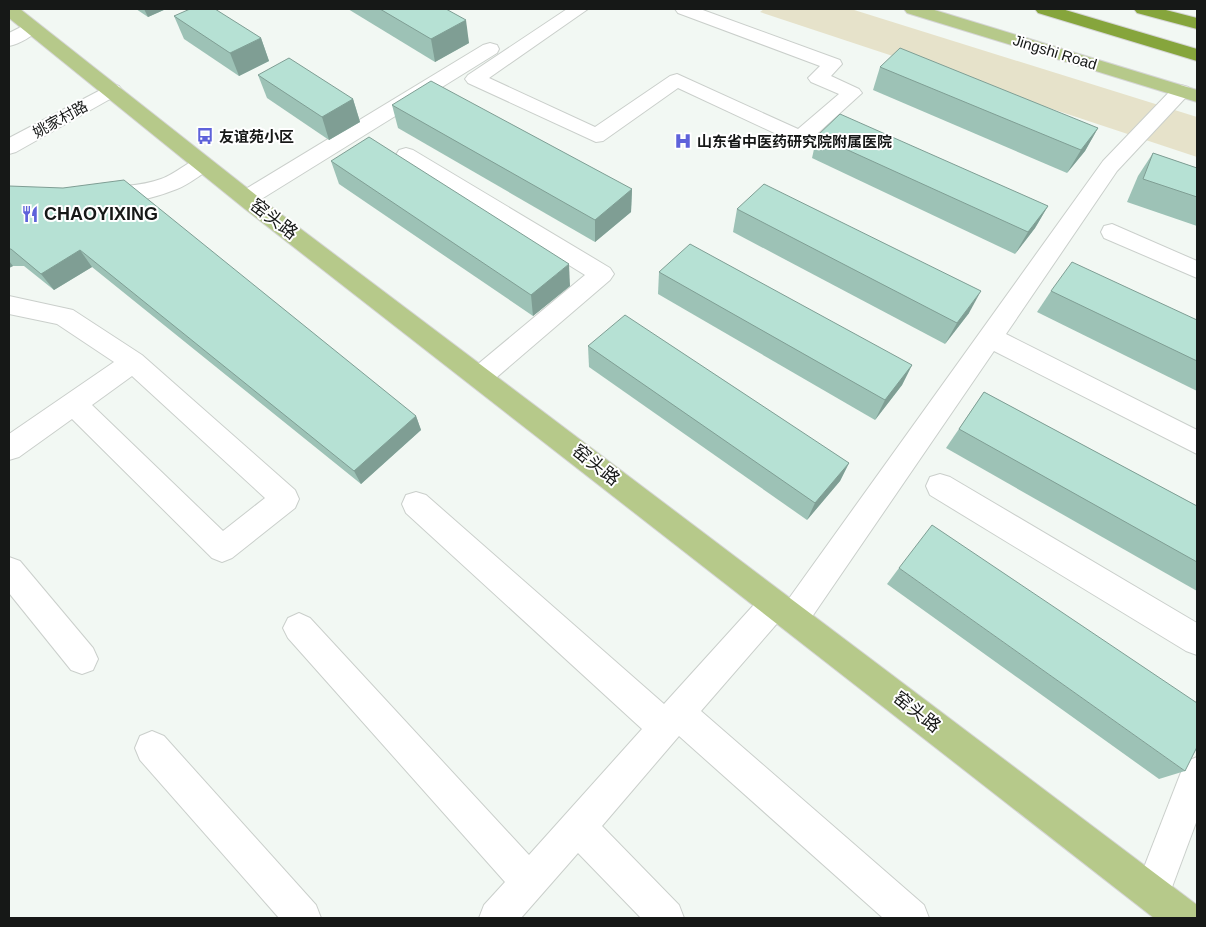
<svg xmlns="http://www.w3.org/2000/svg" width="1206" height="927" viewBox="0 0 1206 927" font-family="Helvetica,'Noto Sans SC',sans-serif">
  <rect width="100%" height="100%" fill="#f2f8f3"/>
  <path fill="#e6e2ca" d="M764 9H851L1197 117V157L760 12Z"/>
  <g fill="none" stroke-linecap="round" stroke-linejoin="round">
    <g stroke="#cacfcb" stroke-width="2">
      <g id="minor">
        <path d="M567 9H588L489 78 595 127 670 76 677 74 798 129 839 94 811 82 808 78 820 66 678 13 675 9H700L840 60 842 64 831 76 859 89 862 93 807 143 800 145 678 88 603 141 596 142 468 83 465 79 468 75Z"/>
        <path d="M31 22 37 23 40 27C34 36 19 44 9 46V33Z"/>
        <path d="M490 43 497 45 499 49 497 53 255 203 247 205 239 203 236 198 239 193 483 45Z"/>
        <path d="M112 84 119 86 122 90 119 94 16 152 9 154V138Z"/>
        <path d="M1181 85 1188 87 1191 91 1188 95 1117 171 1006 334 1197 430V454L994 351 805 627 794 632 783 627 780 620 701 711 924 905 929 918H883L679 736 602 826 679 905 684 918H641L578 853 521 918H479L484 905 505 882 288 638 283 628 288 618 299 613 310 618 529 855 642 729 406 513 402 504 406 495 416 492 426 495 664 704 760 598 771 594 782 598 785 604 1103 161 1174 87Z"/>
        <path d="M406 148 413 150 610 268 614 274 610 280 490 383 481 386 472 383 468 376 472 369 585 275 399 160 396 155 399 150Z"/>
        <path d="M203 157 210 159 214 164 210 169C200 175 188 185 177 189 154 198 119 208 95 201L92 196 95 191C117 185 140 187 161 179 176 174 187 161 203 157Z"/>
        <path d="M1112 224 1197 261V278L1104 238 1101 232 1104 226Z"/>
        <path d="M9 296 73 310 142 355 295 490 299 499 295 508 232 558 222 562 212 558 72 419 19 457 9 460V434L114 362 57 324 9 314ZM132 376 265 498 223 531 92 405Z"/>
        <path d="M940 474 950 477 1197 623V655L1186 651 930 495 926 486 930 477Z"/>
        <path d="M9 557 20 561 93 648 98 659 93 670 82 674 71 670 9 593Z"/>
        <path d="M152 731 164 736 316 905 321 918H279L140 760 135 748 140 736Z"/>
        <path d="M1197 757V820L1165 906 1152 911 1139 906 1134 893 1185 762Z"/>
      </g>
    </g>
    <g stroke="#d5d5d5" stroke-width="2">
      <g id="major">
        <path d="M9 9H20L261 199 1197 905V918H1154L245 209 9 18Z"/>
        <path d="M904 9H931L1197 90V102L907 13Z"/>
      </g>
    </g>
    <g stroke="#d5d5d5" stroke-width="2">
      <g id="highway">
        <path d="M1035 9H1062L1197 49V61L1038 13Z"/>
        <path d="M1134 9H1162L1197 18V29L1137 13Z"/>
      </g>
    </g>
    <use href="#minor" fill="#fff" fill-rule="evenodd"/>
    <use href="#major" fill="#b6c98a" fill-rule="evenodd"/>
    <use href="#highway" fill="#86a53c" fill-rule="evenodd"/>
  </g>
  <g fill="#9dc2b6">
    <path d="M136 9H166L148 17Z"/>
    <path d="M348 9H446L469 43 435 62Z"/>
    <path d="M174 16 261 38 269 61 239 76 184 39Z"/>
    <path d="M880 67 1098 128 1085 151 1067 173 873 90Z"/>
    <path d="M258 75 353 99 360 122 329 140 267 98Z"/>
    <path d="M392 105 632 189 631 212 595 242 398 128Z"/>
    <path d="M817 136 1048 206 1035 228 1015 254 812 158Z"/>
    <path d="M1153 153 1197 168V226L1127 202 1138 176Z"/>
    <path d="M331 161 570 286 533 316 339 184Z"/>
    <path d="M9 186 416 416 421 430 361 484 92 267 54 290 24 266H13L9 268Z"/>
    <path d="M737 209 969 313 945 344 733 232Z"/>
    <path d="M659 272 912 365 902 385 875 420 658 294Z"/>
    <path d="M1051 291 1197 320V391L1037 312Z"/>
    <path d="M588 346 849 463 840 481 807 520 589 367Z"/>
    <path d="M984 392 1197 506V591L946 448Z"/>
    <path d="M899 568 1185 771 1159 779 887 584Z"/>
  </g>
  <g fill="#7f9e94">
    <path d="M144 9H166L148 17Z"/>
    <path d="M466 20 469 43 435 62 431 39Z"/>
    <path d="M261 38 269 61 239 76 230 53Z"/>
    <path d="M353 99 360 122 329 140 322 117Z"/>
    <path d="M1098 128 1085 151 1067 173 1081 150Z"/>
    <path d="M632 189 631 212 595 242V220Z"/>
    <path d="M1048 206 1035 228 1015 254 1028 232Z"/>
    <path d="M80 250 92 267 54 290 41 274Z"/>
    <path d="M9 261 13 266 9 268Z"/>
    <path d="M569 264 570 286 533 316 531 295Z"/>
    <path d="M981 291 969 313 945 344 957 323Z"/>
    <path d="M912 365 902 385 875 420 885 400Z"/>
    <path d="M416 416 421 430 361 484 354 471Z"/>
    <path d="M849 463 840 481 807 520 815 503Z"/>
  </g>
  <g fill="#b6e1d4" stroke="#7f9e94">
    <path d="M190 9H215L261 38 230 53 174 16Z"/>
    <path d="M380 9H446L466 20 431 39Z"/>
    <path d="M900 48 1098 128 1081 150 880 67Z"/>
    <path d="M289 58 353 99 322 117 258 75Z"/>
    <path d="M431 81 632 189 595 220 392 105Z"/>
    <path d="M840 114 1048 206 1028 232 817 136Z"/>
    <path d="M369 137 569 264 531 295 331 161Z"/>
    <path d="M1153 153 1197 168V197L1143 179Z"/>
    <path d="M124 180 416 416 354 471 80 250 41 274 11 249H9V186L63 188Z"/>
    <path d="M764 184 981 291 957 323 737 209Z"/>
    <path d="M690 244 912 365 885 400 659 272Z"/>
    <path d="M1072 262 1197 320V361L1051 291Z"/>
    <path d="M625 315 849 463 815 503 588 346Z"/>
    <path d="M984 392 1197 506V562L959 429Z"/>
    <path d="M932 525 1197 703V747L1185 771 899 568Z"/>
  </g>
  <defs>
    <g id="bus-bare" transform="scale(1.35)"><path d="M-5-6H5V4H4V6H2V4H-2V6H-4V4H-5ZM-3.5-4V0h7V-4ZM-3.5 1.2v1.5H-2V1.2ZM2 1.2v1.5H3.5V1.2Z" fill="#5e62da" stroke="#fff" stroke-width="2.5" paint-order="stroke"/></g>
    <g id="hospital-bare" transform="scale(1.35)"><path d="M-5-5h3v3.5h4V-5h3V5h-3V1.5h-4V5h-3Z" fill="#5e62da" stroke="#fff" stroke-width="2.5" paint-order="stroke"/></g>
    <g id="restaurant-bare" transform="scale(1.35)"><path d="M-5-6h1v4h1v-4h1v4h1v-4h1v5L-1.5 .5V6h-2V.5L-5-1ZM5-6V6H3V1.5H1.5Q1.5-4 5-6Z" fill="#5e62da" stroke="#fff" stroke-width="2.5" paint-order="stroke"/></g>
  </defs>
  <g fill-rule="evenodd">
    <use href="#bus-bare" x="205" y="136"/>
    <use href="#hospital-bare" x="683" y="141"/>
    <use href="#restaurant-bare" x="30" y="214"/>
  </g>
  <g text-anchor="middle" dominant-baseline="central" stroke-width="4" stroke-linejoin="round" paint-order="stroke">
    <g font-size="15" fill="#161817" stroke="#fff">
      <text transform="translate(1055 52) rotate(17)">Jingshi Road</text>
      <text transform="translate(60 119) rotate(-29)">姚家村路</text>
    </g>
    <g font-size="15" font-weight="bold" fill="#161817" stroke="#fff" text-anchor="start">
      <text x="219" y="136">友谊苑小区</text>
      <text x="697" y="141">山东省中医药研究院附属医院</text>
    </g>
    <g font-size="18" font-weight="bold" fill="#161817" stroke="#fff" text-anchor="start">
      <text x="44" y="214">CHAOYIXING</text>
    </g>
    <g font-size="18" fill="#161817" stroke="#fff">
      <text transform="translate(274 219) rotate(37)">窑头路</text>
      <text transform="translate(596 465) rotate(38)">窑头路</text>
      <text transform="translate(917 712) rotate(38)">窑头路</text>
    </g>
  </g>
  <rect width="1206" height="927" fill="none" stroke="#161817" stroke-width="20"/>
</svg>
